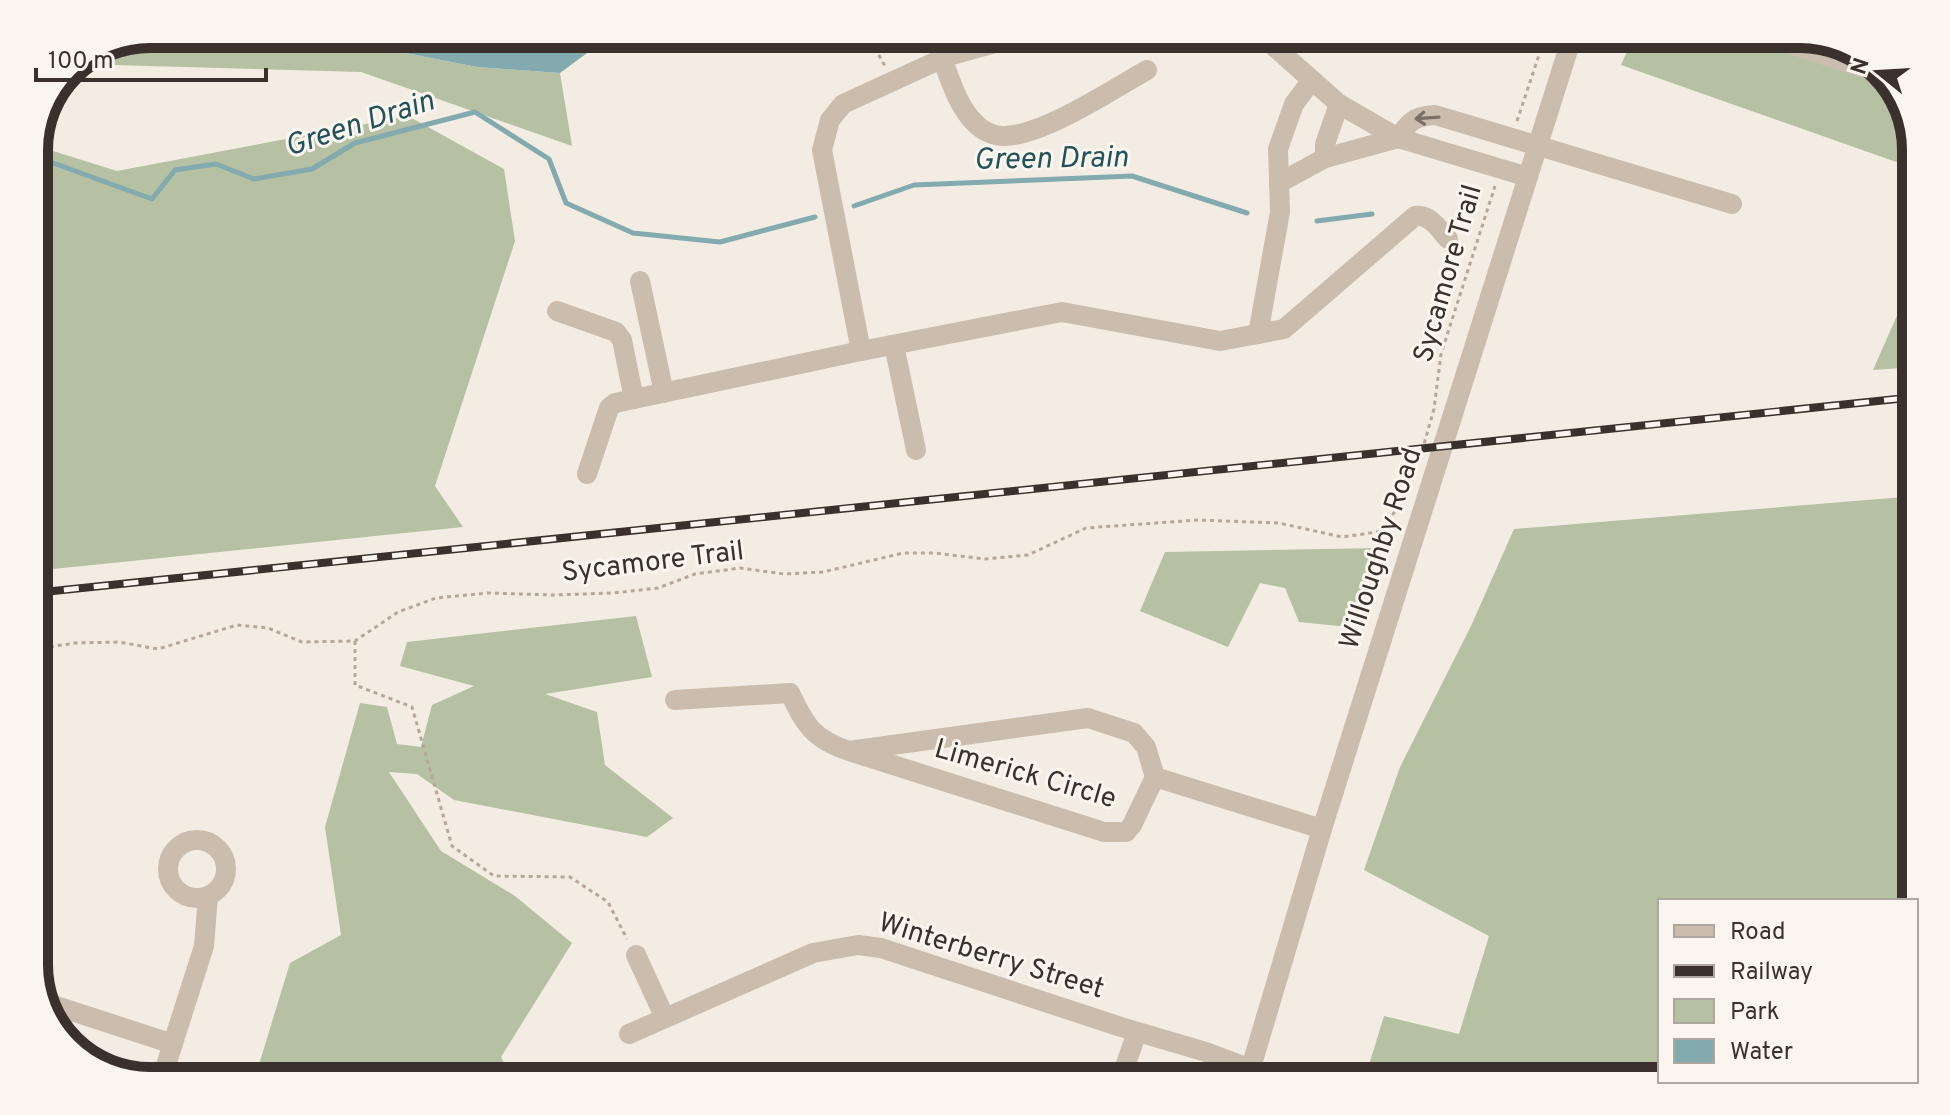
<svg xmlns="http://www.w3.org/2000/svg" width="1950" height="1115" viewBox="0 0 1950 1115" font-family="Overpass,sans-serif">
  <rect width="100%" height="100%" fill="#f3ece2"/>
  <g fill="#b5c1a2">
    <path d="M1606 34H1800L1858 49 1897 86 1916 143V169L1621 65 1630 45 1606 36Z"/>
    <path d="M133 41 160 43 343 41 477 67 560 73 572 146 361 72 77 64Z"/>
    <path d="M408 116 504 169 515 241 435 486 463 527 34 571V145L117 171Z"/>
    <path d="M1916 292V367L1873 370 1907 293Z"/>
    <path d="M1916 496V901H1660V1081H1364L1384 1016 1459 1034 1489 936 1364 870 1400 767 1471 626 1514 529Z"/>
    <path d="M1378 548 1349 627 1299 622 1285 588 1260 583 1228 647 1140 611 1165 552Z"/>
    <path d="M636 616 652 677 545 694 597 712 605 765 673 818 647 837 454 800 417 774 389 772 441 851 515 896 572 943 501 1057 513 1081H254L290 963 341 935 325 827 360 703 387 707 397 744 421 747 432 705 474 686 400 666 407 642Z"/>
  </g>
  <path fill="#82aaaf" d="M150 34H609L602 42 560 73 477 67 344 41 160 43 133 41Z"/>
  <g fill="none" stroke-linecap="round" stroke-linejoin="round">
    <g stroke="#82aaaf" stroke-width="5">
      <path d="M34 156 152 199 175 170 216 164 254 179 312 169 355 143 475 112 549 159 566 203 633 233 720 242 815 217"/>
      <path d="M854 206 914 185 1132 176 1247 213"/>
      <path d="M1317 221 1372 214"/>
    </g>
    <g stroke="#b7a798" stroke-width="3" stroke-dasharray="4 4" stroke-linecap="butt">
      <path d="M867 34 885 66"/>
      <path d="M1517 121 1546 34"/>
      <path d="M1422 451 1434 409 1441 354 1495 186"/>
      <path d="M355 641V685L412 707 452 846 494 876 570 877 608 902 627 939"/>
      <path d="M34 649 76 643 119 642 158 649 237 625 268 628 302 642 355 641 398 612 436 598 488 593 554 595 613 593 658 588 695 574 740 568 784 574 823 572 903 553H934L985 559 1028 555 1086 528 1198 520 1279 523 1342 537 1378 532 1399 507 1413 477"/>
    </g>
    <g stroke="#cbbdae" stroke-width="20">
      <path d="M1027 34 948 56 843 104 830 120 822 150 861 351 1062 312 1220 341 1284 329 1415 216C1430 214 1439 229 1448 239"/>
      <path d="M1260 34 1339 104 1398 138 1528 177"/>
      <path d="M1761 34 1885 75"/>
      <path d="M942 58C950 80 959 109 977 125 983 131 996 137 1005 136 1044 135 1112 90 1147 70"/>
      <path d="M1325 158V144L1339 104"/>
      <path d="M1279 183 1325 158 1398 138C1409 122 1414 116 1435 115L1732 204"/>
      <path d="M640 281 664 393"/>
      <path d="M557 311 616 332 622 340 634 399"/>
      <path d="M1258 334 1280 212 1278 149 1294 104 1312 80"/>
      <path d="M894 345 916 450"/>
      <path d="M587 474 609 408 615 403 861 351"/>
      <path d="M675 700 790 693C805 725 813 739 849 751L1104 832H1126L1132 825 1155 777 1146 747 1134 733 1088 718 849 751"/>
      <path d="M1155 777 1322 829"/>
      <circle cx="197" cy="869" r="29"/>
      <path d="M636 955 665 1018"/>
      <path d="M44 1002 173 1044"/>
      <path d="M629 1034 813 953 858 945 881 948 1121 1027 1206 1052 1251 1069"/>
      <path d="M161 1081 204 946 208 896"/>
      <path d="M1120 1081 1137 1032"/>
      <path d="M1247 1081 1322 829 1573 34"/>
    </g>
    <g stroke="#3a312c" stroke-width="8">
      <path id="rail" d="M34 593 1916 397"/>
    </g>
    <use href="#rail" stroke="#faf5ee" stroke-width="5" stroke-dasharray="15" stroke-linecap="butt"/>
  </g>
  <defs><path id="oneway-shaft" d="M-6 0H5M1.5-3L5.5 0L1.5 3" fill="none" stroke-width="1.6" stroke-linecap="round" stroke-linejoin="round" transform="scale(2)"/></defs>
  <use stroke="#7b7066" href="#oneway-shaft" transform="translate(1427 118) rotate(176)"/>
  <g text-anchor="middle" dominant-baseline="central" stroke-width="6" stroke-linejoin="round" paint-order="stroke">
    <g font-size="28" fill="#3a312c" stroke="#faf5ee">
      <text transform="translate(1449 274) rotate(-74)">Sycamore Trail</text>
      <text transform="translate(1382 549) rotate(-72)">Willoughby Road</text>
      <text transform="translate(653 563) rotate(-7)">Sycamore Trail</text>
      <text transform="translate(1025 775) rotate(16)">Limerick Circle</text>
      <text transform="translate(991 957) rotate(17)">Winterberry Street</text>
    </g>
    <g font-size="30" font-style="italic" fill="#23535a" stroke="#faf5ee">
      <text transform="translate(360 125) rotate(-18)">Green Drain</text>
      <text transform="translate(1051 160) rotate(-1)">Green Drain</text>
    </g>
  </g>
  <path d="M0 0H1950V1115H0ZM150 48H1800A102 102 0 0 1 1902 150V965A102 102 0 0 1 1800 1067H150A102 102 0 0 1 48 965V150A102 102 0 0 1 150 48Z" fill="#faf5ee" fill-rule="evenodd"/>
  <path fill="none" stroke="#3a312c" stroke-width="10" d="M150 48H1800A102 102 0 0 1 1902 150V965A102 102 0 0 1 1800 1067H150A102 102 0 0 1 48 965V150A102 102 0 0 1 150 48Z"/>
  <rect x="1658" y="899" width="260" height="184" fill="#faf5ee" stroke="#ada7a0" stroke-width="2"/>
  <rect x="1674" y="925" width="40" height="12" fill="#cbbdae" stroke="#ada7a0" stroke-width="2"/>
  <text x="1730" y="939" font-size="24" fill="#3a312c">Road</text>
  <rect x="1674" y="965" width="40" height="12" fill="#3a312c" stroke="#ada7a0" stroke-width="2"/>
  <text x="1730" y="979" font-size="24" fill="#3a312c">Railway</text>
  <rect x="1674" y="999" width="40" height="24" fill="#b5c1a2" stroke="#ada7a0" stroke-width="2"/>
  <text x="1730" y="1019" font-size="24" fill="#3a312c">Park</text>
  <rect x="1674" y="1039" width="40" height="24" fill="#82aaaf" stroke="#ada7a0" stroke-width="2"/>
  <text x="1730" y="1059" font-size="24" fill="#3a312c">Water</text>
  <g transform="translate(1878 72) rotate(288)" stroke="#faf5ee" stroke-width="6" paint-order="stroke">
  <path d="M0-6L14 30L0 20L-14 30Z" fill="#3a312c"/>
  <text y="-12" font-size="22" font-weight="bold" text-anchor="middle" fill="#3a312c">N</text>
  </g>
  <path d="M36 68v12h230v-12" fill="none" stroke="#3a312c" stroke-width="4"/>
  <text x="48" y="68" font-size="24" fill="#3a312c" stroke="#faf5ee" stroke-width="6" paint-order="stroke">100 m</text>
</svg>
